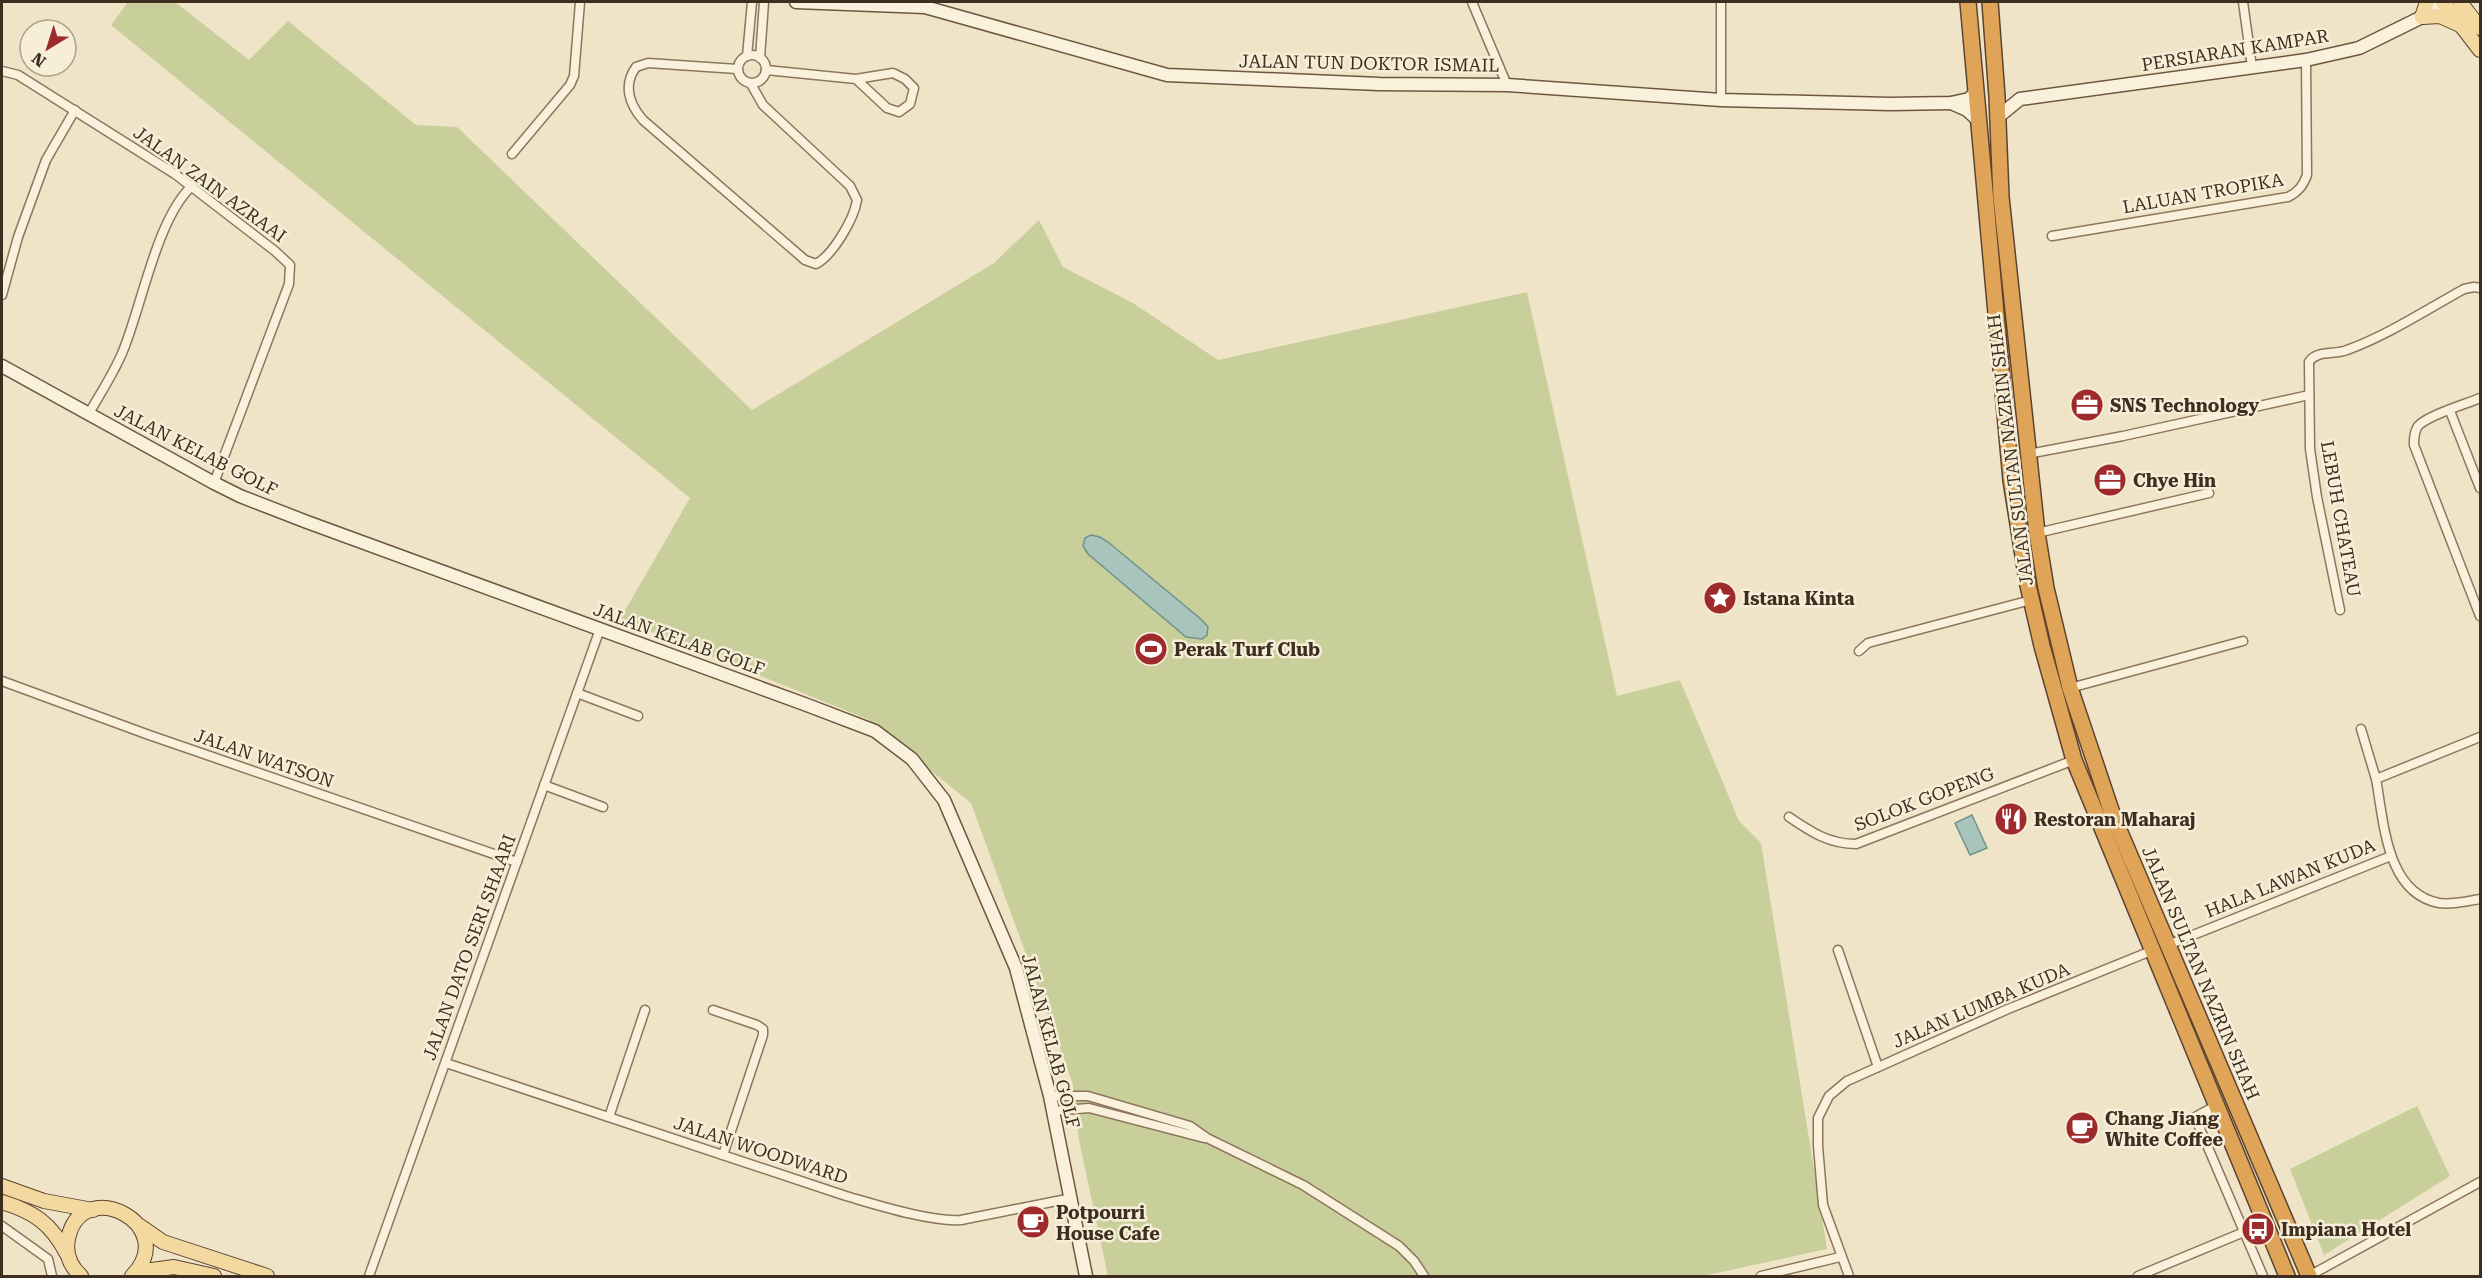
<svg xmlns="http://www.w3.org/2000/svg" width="2482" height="1278" viewBox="0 0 2482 1278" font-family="'Roboto Serif',serif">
  <rect width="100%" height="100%" fill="#f0e4c8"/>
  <g fill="#c9cf9b">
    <path d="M128 2H175L249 60 288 21 416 125 457 127 752 410 994 263 1039 220 1063 267 1133 303 1218 360 1527 292 1617 696 1680 680 1739 821 1761 843 1827 1249 1703 1276H1108L1079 1140 1073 1084 971 803 867 719 620 619 690 498 111 25Z"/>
    <path d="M2417 1106 2450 1176 2324 1255 2290 1169Z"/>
  </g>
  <g fill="#a9c4bc" stroke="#6f938a" stroke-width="1.5">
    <path d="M1091 535 1100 537 1108 542 1202 620 1208 627 1207 635 1202 639 1186 637 1088 554 1083 546 1085 538Z"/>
    <path d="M1972 815 1987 848 1970 855 1955 823Z"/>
  </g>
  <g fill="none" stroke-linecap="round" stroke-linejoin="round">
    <g stroke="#8d765c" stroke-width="11">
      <g id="street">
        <path d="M1472 2 1507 85"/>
        <path d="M1721 2V100"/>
        <path d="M2243 2 2252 67"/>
        <circle cx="752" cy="69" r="14"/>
        <path d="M747 56 752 2"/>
        <path d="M760 58 764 2"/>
        <path d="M737 69 648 63 636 67C623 85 629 104 643 120L805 260 816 264C833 255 854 219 857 200L850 186 763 105 751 84"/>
        <path d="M766 70 856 79 893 73 905 79 914 88 910 104 899 112 887 108 856 79"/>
        <path d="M2 71 18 75 175 174 275 251 290 265 289 284 214 483"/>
        <path d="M512 154 570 85 574 76 580 2"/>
        <path d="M2052 236 2288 197C2298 192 2303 186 2307 175L2306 60"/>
        <path d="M2 295 18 237 46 160 75 110"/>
        <path d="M2480 398C2466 404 2428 415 2418 426 2414 432 2414 438 2414 445L2480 616"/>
        <path d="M2450 411 2480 488"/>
        <path d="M88 415C100 394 114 373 123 351 142 305 157 218 192 186"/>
        <path d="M2028 454 2123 436 2309 395"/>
        <path d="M2037 533 2209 493"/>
        <path d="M2340 610 2317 497 2310 449 2309 362C2316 350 2335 355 2347 350 2388 335 2426 310 2464 289L2474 287 2480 288"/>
        <path d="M1859 651 1868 643 2031 600"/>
        <path d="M2 681 149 735 517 862"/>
        <path d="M2070 688 2243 641"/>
        <path d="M577 693 638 716"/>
        <path d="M2361 729 2376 779"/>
        <path d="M2480 737 2376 779C2384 822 2386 893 2439 903 2453 905 2467 901 2480 899"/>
        <path d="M544 785 603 807"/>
        <path d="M1789 817C1811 832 1829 844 1856 844L2074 760"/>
        <path d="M2168 945 2391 856"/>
        <path d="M1838 950 1878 1067"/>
        <path d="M713 1010 757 1025 763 1029V1035L723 1155"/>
        <path d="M446 1063 846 1196C877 1205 930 1222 961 1220L1072 1198"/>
        <path d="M1050 1096H1088L1190 1126 1207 1138 1303 1185 1399 1246 1414 1261 1424 1276"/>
        <path d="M2217 1105 2195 1117 2263 1276"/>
        <path d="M1052 1111 1089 1108 1204 1138"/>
        <path d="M609 1117 645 1010"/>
        <path d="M2 1226 48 1259 52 1276"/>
        <path d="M369 1276 600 629"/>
        <path d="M1761 1276 1840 1257"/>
        <path d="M1849 1276 1823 1205 1818 1146V1118L1829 1096 1847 1081 2008 1009 2151 951"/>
        <path d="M2138 1276 2244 1232"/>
        <path d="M2309 1276 2480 1182"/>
      </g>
    </g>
    <g stroke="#6f573f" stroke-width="15">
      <g id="secondary">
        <path d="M796 2 925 7 1167 75 1379 84 1507 85 1721 100 1890 104 1951 103 1969 99 1975 93"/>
        <path d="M1951 103 1967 110 1978 120"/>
        <path d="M1998 117 2020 99 2306 60 2359 48 2422 17 2443 2"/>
        <path d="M2 366 214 483 240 496 307 522 807 705 875 731 912 759 944 800 1016 968 1050 1096 1086 1276"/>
      </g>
    </g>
    <g stroke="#5b4430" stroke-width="16">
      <g id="primary">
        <path d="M2443 2 2480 50"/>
        <path d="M2460 2 2480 28"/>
        <path d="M2422 17 2440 16 2460 25"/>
        <path d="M2422 17 2427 2"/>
        <path d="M2 1186 44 1201 93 1210"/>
        <path d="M2 1202C34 1212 51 1223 67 1254"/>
        <path d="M140 1226 163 1242 267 1276"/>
        <path d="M137 1272 174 1267 214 1276"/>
        <path d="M81 1276C70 1266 65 1254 68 1239 81 1173 182 1225 132 1276"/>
      </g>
    </g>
    <g stroke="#5b4430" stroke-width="18">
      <g id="highway">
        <path d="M1968 2 2011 480 2027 581 2042 646 2074 760 2287 1276"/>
        <path d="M1990 2 1997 97 2001 197 2037 533 2046 588 2070 688 2113 816 2309 1276"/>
      </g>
    </g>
    <use href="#street" stroke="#faf1dc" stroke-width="8"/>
    <use href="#secondary" stroke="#faf1dc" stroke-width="12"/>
    <use href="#primary" stroke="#f3d9a0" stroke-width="14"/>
    <use href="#highway" stroke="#e0a458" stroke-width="15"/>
  </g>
  <defs>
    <g id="office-disc" transform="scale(1.725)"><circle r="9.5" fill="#9e2a2b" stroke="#f7eed8"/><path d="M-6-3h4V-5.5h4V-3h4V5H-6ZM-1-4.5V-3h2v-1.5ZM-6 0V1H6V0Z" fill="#fff"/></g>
    <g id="sight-disc" transform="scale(1.725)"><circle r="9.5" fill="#9e2a2b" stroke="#f7eed8"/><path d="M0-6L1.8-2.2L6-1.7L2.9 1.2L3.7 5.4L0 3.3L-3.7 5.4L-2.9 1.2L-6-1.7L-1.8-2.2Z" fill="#fff"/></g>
    <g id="stadium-disc" transform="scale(1.725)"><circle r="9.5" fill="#9e2a2b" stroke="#f7eed8"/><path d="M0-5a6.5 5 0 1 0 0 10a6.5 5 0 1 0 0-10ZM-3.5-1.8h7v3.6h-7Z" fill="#fff"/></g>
    <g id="restaurant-disc" transform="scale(1.725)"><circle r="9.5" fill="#9e2a2b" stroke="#f7eed8"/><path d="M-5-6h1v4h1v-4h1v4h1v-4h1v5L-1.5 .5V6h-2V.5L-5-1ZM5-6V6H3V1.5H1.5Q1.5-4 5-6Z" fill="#fff"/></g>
    <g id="cafe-disc" transform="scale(1.725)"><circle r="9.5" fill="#9e2a2b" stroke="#f7eed8"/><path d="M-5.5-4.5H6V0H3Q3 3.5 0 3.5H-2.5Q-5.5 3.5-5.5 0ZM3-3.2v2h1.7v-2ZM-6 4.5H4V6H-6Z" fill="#fff"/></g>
    <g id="bus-disc" transform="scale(1.725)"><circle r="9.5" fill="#9e2a2b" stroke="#f7eed8"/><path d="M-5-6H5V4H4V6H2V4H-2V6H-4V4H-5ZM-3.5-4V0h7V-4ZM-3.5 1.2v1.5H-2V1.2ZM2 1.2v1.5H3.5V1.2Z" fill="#fff"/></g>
  </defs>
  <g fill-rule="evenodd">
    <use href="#office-disc" x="2087" y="405"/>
    <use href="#office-disc" x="2110" y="480"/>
    <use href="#sight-disc" x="1720" y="598"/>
    <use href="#stadium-disc" x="1151" y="649"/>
    <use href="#restaurant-disc" x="2011" y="819"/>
    <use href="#cafe-disc" x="2082" y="1128"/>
    <use href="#cafe-disc" x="1033" y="1222"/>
    <use href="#bus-disc" x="2258" y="1229"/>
  </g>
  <g text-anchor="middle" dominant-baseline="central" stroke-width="5" stroke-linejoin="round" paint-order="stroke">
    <g font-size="18" fill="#3d2e20" stroke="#f7eed8">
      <text transform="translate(2235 50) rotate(-9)">PERSIARAN KAMPAR</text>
      <text transform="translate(1369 63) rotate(1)">JALAN TUN DOKTOR ISMAIL</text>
      <text transform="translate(210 184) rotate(36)">JALAN ZAIN AZRAAI</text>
      <text transform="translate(2203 193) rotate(-10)">LALUAN TROPIKA</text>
      <text transform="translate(196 450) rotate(27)">JALAN KELAB GOLF</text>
      <text transform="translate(2010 450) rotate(-97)">JALAN SULTAN NAZRIN SHAH</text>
      <text transform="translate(2341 519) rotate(80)">LEBUH CHATEAU</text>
      <text transform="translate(679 639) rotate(20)">JALAN KELAB GOLF</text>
      <text transform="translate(264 758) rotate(19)">JALAN WATSON</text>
      <text transform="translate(1924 799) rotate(-21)">SOLOK GOPENG</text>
      <text transform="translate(2290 878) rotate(-22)">HALA LAWAN KUDA</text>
      <text transform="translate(469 947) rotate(-70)">JALAN DATO SERI SHAARI</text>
      <text transform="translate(2201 973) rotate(67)">JALAN SULTAN NAZRIN SHAH</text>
      <text transform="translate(1981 1005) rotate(-23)">JALAN LUMBA KUDA</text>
      <text transform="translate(1051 1041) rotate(75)">JALAN KELAB GOLF</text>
      <text transform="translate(761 1150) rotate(18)">JALAN WOODWARD</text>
    </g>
    <g font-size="18" font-weight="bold" fill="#3d2e20" stroke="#f7eed8" text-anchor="start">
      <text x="2110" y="405">SNS Technology</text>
      <text x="2133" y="480">Chye Hin</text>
      <text x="1743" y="598">Istana Kinta</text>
      <text x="1174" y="649">Perak Turf Club</text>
      <text x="2034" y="819">Restoran Maharaj</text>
      <text x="2105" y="1118">Chang Jiang<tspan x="2105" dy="21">White Coffee</tspan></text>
      <text x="1056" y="1212">Potpourri<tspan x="1056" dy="21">House Cafe</tspan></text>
      <text x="2281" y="1229">Impiana Hotel</text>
    </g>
  </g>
  <rect width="2482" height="1278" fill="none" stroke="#3d2e20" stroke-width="6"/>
  <g transform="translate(48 48) rotate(218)"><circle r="28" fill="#f7eed8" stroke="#ada18e" stroke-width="1.5"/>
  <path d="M0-4.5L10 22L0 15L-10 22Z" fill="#9e2a2b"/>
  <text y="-9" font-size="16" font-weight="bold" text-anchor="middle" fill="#3d2e20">N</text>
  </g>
</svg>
